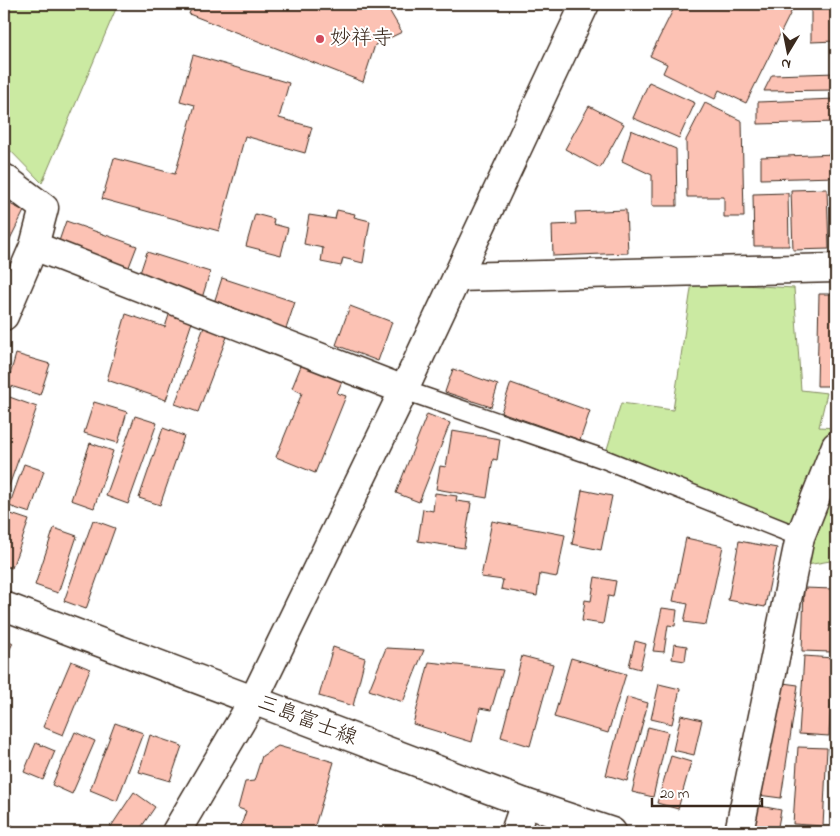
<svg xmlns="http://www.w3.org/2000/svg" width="840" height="836" viewBox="0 0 840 836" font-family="'Indie Flower','Klee One',sans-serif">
  <rect width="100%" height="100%" fill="#fff"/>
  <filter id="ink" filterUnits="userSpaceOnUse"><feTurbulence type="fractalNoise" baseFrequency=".02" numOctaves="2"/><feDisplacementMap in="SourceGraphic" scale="10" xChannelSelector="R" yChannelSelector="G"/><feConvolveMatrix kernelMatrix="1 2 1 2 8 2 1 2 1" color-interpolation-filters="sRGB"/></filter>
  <g filter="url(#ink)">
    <g fill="#cbeaa2" stroke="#838a60">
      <path d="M4 4H118L42 183 4 144Z"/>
      <path d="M692 282 794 288 801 390 827 393 819 427 836 428V560L807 565 800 537 604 459 621 403 673 410Z"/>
    </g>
    <g fill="#fcc2b4" stroke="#3b2a1e">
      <path d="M193 4H393L389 10 402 32 375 45 363 82 189 14Z"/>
      <path d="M676 4H795L746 103 719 90 715 99 663 73 667 64 650 56Z"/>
      <path d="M811 4H836V41L811 42Z"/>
      <path d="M193 55 289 83 279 118 312 127 305 153 245 136 219 231 102 199 114 158 175 174 195 105 180 101Z"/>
      <path d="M836 73V90L764 91 772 75Z"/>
      <path d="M649 82 695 103 679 138 633 118Z"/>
      <path d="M836 99V122L758 124V102Z"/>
      <path d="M705 103 742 121 744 217H724V197H687L686 140Z"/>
      <path d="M589 106 624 124 600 168 565 149Z"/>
      <path d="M631 130 676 149 677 206H652V175L622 161Z"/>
      <path d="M836 154V177L761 179V157Z"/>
      <path d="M827 189 829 249 793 250 791 190Z"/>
      <path d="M788 193 789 246H754L753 194Z"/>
      <path d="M4 201 24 211 6 247 4 245Z"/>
      <path d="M337 210 355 214 354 217 370 221 363 263 343 258 341 266 321 262 323 248 304 244 309 215 335 219Z"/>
      <path d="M626 210 628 253 553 256 552 225 576 224 575 212Z"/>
      <path d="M255 214 274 219 273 224 288 228 281 255 246 246Z"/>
      <path d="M66 221 137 246 127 272 57 247Z"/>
      <path d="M147 252 210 272 202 298 138 279Z"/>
      <path d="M222 278 295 302 286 329 213 306Z"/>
      <path d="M819 294H836V386H817Z"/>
      <path d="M350 306 392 322 378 361 336 345Z"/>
      <path d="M170 312 192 322 166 400 107 380 126 314 165 327Z"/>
      <path d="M207 319 230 329 198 412 175 404Z"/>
      <path d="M16 354 50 364 40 395 7 385Z"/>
      <path d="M305 356 346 372 337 393 346 396 315 473 276 457 302 393 292 388Z"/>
      <path d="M453 369 498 385 491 407 445 392Z"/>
      <path d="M511 383 590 411 580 440 501 412Z"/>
      <path d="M4 395 37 407 4 500Z"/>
      <path d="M94 402 127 412 118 443 84 433Z"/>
      <path d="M427 414 450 423 419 502 396 493Z"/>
      <path d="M135 416 157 423 128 504 106 496Z"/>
      <path d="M163 428 184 436 160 505 139 498Z"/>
      <path d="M452 431 500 439 497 460 493 459 487 498 436 489 440 466 446 467Z"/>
      <path d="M90 443 113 451 94 508 71 500Z"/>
      <path d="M24 464 44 471 30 513 9 506Z"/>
      <path d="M582 490 612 496 601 550 572 544Z"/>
      <path d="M435 493 457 496 456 501 471 503 464 548 418 541 423 509 433 511Z"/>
      <path d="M8 513 29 520 12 568 4 566V524Z"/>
      <path d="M93 520 115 528 86 609 64 601Z"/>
      <path d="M492 521 565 535 557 577 540 574 537 596 501 589 503 580 481 577Z"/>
      <path d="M54 528 77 536 58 593 35 585Z"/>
      <path d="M686 538 723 546 706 625 684 622 688 604 673 601Z"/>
      <path d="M739 541 777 548 765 607 728 600Z"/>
      <path d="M595 577 616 581 613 597 608 596 603 624 582 621 585 600 591 601Z"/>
      <path d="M804 588 833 589 831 652 802 651Z"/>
      <path d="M662 608 677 610 675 626 668 625 664 652 653 651Z"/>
      <path d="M4 638 13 643 4 660Z"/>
      <path d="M635 641 646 644 640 669 629 666Z"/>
      <path d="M674 644 687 646 685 661 672 659Z"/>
      <path d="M333 647 365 658 353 706 319 696Z"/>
      <path d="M386 648 424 650 403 702 369 690Z"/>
      <path d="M522 656 553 664 530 746 501 737Z"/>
      <path d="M804 656 833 658 829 736 799 734Z"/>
      <path d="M571 658 626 674 608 733 554 717Z"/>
      <path d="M71 661 90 669 63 735 43 727Z"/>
      <path d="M429 662 503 670 491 710 480 708 472 742 413 724Z"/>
      <path d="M775 682 798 685 781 798 758 795Z"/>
      <path d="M659 684 680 689 672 724 651 719Z"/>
      <path d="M627 697 648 703 627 781 606 775Z"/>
      <path d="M681 715 702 720 694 755 673 750Z"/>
      <path d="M115 723 143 733 117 801 90 790Z"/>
      <path d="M648 727 668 732 653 797 632 792Z"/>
      <path d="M75 732 95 741 72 794 52 785Z"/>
      <path d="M150 735 182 746 170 781 139 772Z"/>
      <path d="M36 743 55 751 43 780 24 772Z"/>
      <path d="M278 746 334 762 313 832H239L246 811 238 808 245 782 254 781 262 756Z"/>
      <path d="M798 747 827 748 823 826 793 824Z"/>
      <path d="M671 756 691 762 678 809 657 803Z"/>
      <path d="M134 792 155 807 138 832H117L110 828Z"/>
      <path d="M755 805 781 810 777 832H749Z"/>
      <path d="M4 820 22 832H4Z"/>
    </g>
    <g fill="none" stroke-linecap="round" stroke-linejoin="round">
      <g stroke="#3b2a1e" stroke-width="21">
        <path id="lane" d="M404 390 604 459 800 537"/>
      </g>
      <g stroke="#3b2a1e" stroke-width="31">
        <g id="street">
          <path d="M4 178 44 208 34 246 4 316"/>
          <path d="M34 246 404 390"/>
          <path d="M457 277 836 268"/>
          <path d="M515 832 525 803"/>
          <path d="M739 832 800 537 836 446"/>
        </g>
      </g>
      <g stroke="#3b2a1e" stroke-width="31">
        <path id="secondary" d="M176 832 253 701 404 390 585 4"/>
      </g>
      <g stroke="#3b2a1e" stroke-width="31">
        <path id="primary" d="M4 606 525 803 612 832"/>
      </g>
      <use href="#lane" stroke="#fff" stroke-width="18"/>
      <use href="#street" stroke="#fff" stroke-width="28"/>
      <use href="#secondary" stroke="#fff" stroke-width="28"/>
      <use href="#primary" stroke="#fff" stroke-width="28"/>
    </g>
  </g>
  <circle fill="#d1495b" stroke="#fff" stroke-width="2" cx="320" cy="39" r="5"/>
  <g text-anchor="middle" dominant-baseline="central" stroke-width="4" stroke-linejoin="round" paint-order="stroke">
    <g font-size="21" fill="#3b2a1e" stroke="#fff" text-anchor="start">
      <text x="330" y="39">妙祥寺</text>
    </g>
    <g font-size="21" fill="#3b2a1e" stroke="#fff">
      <text transform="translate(307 721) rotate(21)">三島富士線</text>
    </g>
  </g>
  <rect width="840" height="836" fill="none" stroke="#fff" stroke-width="20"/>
  <rect x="10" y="10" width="820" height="816" fill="none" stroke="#3b2a1e" stroke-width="2" filter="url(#ink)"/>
  <g transform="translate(788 52) rotate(190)" stroke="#ffffff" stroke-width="4" paint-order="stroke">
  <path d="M0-4L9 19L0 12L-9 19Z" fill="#3b2a1e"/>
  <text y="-8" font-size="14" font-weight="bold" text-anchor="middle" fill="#3b2a1e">N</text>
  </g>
  <path d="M652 798v8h110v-8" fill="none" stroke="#3b2a1e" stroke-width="2.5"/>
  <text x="660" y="798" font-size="15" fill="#3b2a1e" stroke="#ffffff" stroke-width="4" paint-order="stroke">20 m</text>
</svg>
